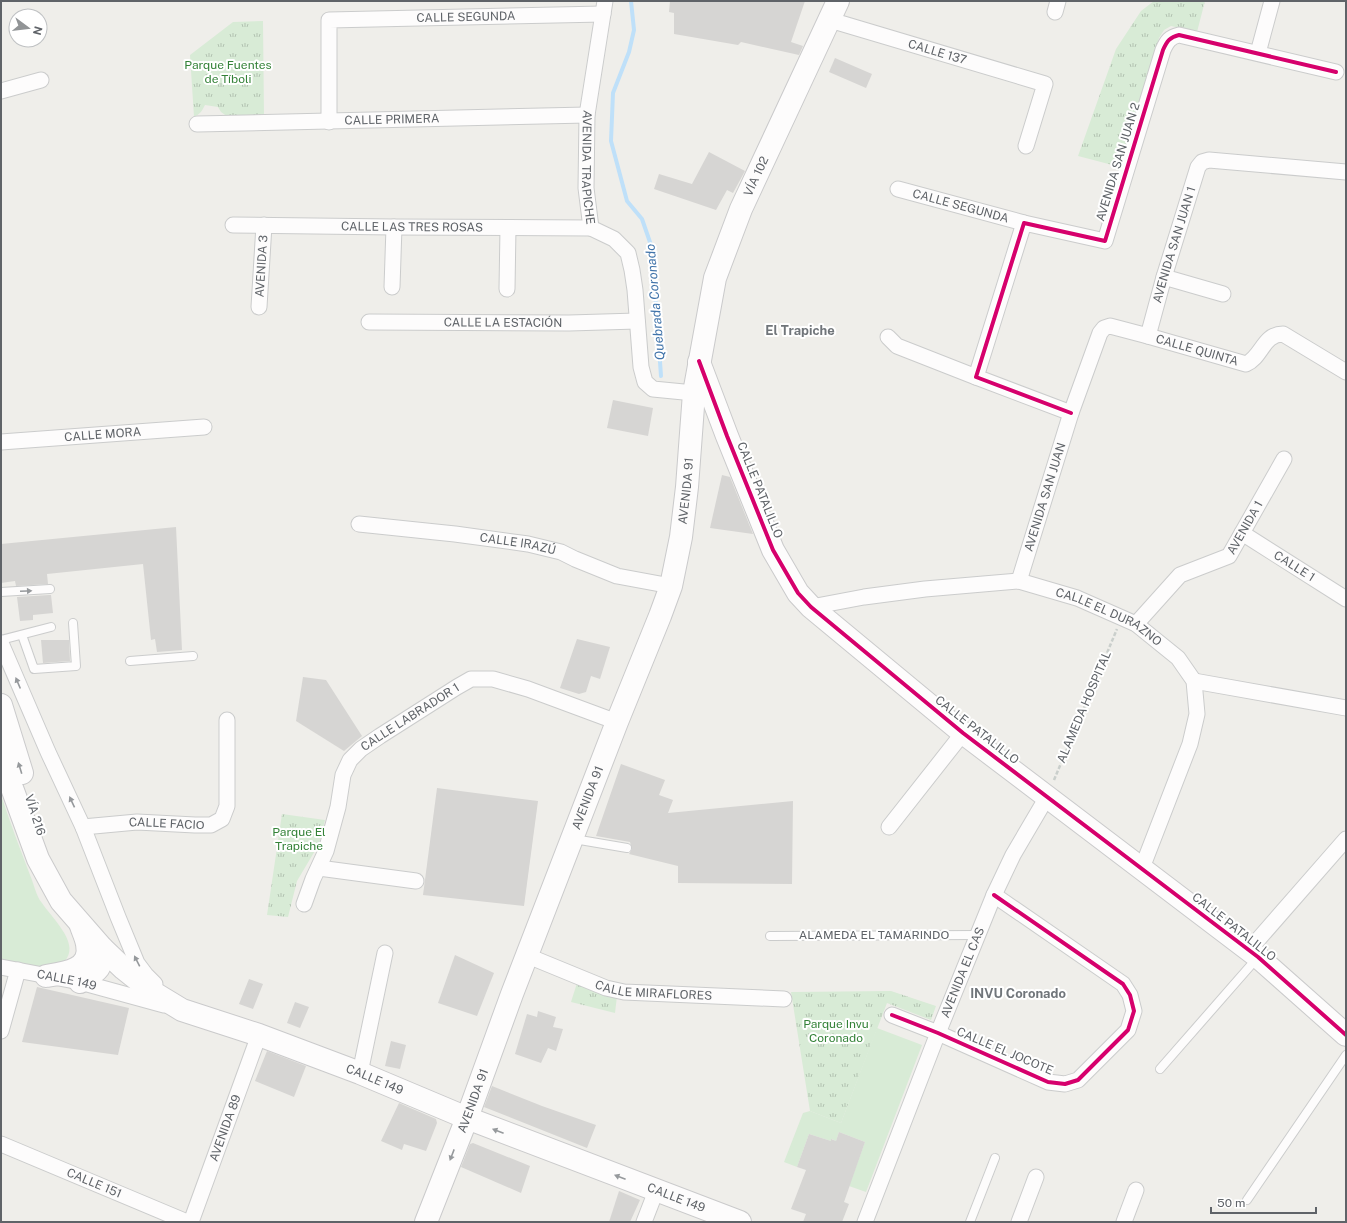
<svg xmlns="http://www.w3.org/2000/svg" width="1347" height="1223" viewBox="0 0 1347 1223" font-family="'Public Sans',sans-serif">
  <defs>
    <pattern id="grass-tufts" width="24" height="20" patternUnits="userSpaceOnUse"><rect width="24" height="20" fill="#d8ebd6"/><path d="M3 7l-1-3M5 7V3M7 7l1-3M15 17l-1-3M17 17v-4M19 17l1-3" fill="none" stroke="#b2c2b1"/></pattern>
  </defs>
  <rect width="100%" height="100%" fill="#efeeea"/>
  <g fill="url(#grass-tufts)">
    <path d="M1154 1H1205L1197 32 1171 26 1164 30 1159 38 1120 167 1078 156 1116 49 1141 11Z"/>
    <path d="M263 21 264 116 228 117 221 112 218 107 205 105C202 111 200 114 194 117L190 55 233 22Z"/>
    <path d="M282 814 325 820 319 844 297 881 288 917 267 915Z"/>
    <path d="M577 983 617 996 615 1013 571 1002Z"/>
    <path d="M891 991 936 1006 931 1020 887 1003 841 1123 810 1111 791 992Z"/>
  </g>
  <g fill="#d8ebd6">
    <path d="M1 795C10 822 20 849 30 875 34 884 36 896 42 903 51 917 78 941 67 958 57 976 17 963 1 960Z"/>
    <path d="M877 1028 922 1045 866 1192 849 1186 865 1142 839 1132 836 1141 832 1139 831 1141 809 1134 797 1167 784 1162 803 1113 810 1111 841 1123Z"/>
  </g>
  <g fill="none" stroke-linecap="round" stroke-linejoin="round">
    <path stroke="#bfe0f9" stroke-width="4" d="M631 1 634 30 629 52 613 93 611 141 627 201 642 219 652 248 661 376"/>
  </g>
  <g fill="#d6d5d3">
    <path d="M670 1H805L791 42 803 46 799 55 741 42 738 45 674 34V13L669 12Z"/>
    <path d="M835 58 872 74 866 88 829 72Z"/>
    <path d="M709 152 745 171 733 193 727 190 716 210 654 189 659 174 692 184Z"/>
    <path d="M613 400 653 408 648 436 607 428Z"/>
    <path d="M722 475 730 477 753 534 710 528Z"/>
    <path d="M176 527 182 650 157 652 155 639 151 640 143 564 47 574 48 584 16 586 15 581 1 583V544Z"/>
    <path d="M49 595H51L53 613 33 615V620L20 621 17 597Z"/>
    <path d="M577 639 610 647 600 679 591 676 586 692 579 694 560 688Z"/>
    <path d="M41 640H69L70 661 43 663Z"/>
    <path d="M303 677 326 680 362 736 344 751 296 721Z"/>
    <path d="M621 764 665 780 659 795 673 800 668 813 793 801 792 884 678 883V866L629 854 632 849 630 842 596 836Z"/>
    <path d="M437 788 538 801 524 906 423 895Z"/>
    <path d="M455 955 494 973 477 1016 438 1003Z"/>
    <path d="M249 979 263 984 253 1009 239 1004Z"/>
    <path d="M37 987 129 1008 118 1055 22 1042Z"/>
    <path d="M295 1002 309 1007 300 1028 287 1023Z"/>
    <path d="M538 1011 556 1017 553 1027 563 1029 556 1051 548 1048 541 1063 515 1054 527 1014 537 1017Z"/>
    <path d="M391 1041 406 1045 400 1069 385 1066Z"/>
    <path d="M267 1051 306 1066 294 1097 255 1081Z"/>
    <path d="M492 1086 542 1106 596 1125 587 1148 484 1107Z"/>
    <path d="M399 1103 436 1119 437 1123 426 1151 404 1144 402 1150 381 1141Z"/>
    <path d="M839 1132 865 1142 844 1202 849 1204 842 1222H803L806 1214 791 1209 806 1170 797 1167 809 1134 831 1141V1139L836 1141Z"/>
    <path d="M473 1143 530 1166 521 1193 461 1167 470 1144Z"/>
    <path d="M619 1191 640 1200 630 1222H609Z"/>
  </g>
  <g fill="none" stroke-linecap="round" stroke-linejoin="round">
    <g stroke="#cbcccc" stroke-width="10">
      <g id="lane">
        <path d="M1 592 50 589"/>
        <path d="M22 635 34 669 76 666 73 623"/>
        <path d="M1 640 51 627"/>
        <path d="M130 661 193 656"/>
        <path d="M574 839 627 848"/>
        <path d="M770 936 978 935"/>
        <path d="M1160 1069 1258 957"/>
        <path d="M1247 1200 1346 1055"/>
        <path d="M970 1222 995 1158"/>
      </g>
    </g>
    <g stroke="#cbcccc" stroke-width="17">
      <g id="street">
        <path id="s1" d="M605 1 587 115 586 188 591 228 614 239 628 253 632 270 635 290 641 367 645 382 653 389 694 393"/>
        <path d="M1055 12 1058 1"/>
        <path id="s2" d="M830 20 1045 84 1026 146"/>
        <path d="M1258 53 1272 1"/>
        <path d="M1 91 41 80"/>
        <path id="s3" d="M329 122V20L603 14"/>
        <path id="s4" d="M197 124 587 115"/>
        <path id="s5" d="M898 189 1024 223"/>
        <path id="s6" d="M233 225 394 227 591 228"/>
        <path d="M1164 277 1223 294"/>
        <path d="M392 287 394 227"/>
        <path d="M507 289 508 228"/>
        <path id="s7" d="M259 307 264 225"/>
        <path id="s8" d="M369 322 569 323 637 321"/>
        <path id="s9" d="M1148 336 1246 364C1262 357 1263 334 1283 334L1346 372"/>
        <path d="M888 337 897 346 976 377"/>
        <path d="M1071 413 976 377 1024 223 1105 241 1163 50C1167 41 1170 37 1179 35L1336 72"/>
        <path id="s10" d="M1 442 204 427"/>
        <path id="s11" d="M359 524 455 534 528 544 561 552 575 559 617 576 671 586"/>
        <path id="s12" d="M1242 533 1346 599"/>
        <path id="s13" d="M1019 581 1071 413 1100 333 1104 328 1110 326 1148 336 1164 277 1198 167 1202 162 1209 160 1346 172"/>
        <path id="s14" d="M811 607 864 597 925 589 1019 581 1077 598 1136 624 1178 658 1194 681 1197 714 1190 744 1142 868"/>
        <path id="s15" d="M1136 624 1180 575 1229 556 1284 459"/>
        <path d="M1 643 48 752 83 827 118 917 137 963 146 975 155 984"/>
        <path d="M1194 681 1346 708"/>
        <path id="s16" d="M83 827 137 822 195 825H211L222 819 227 806V720"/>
        <path d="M889 827 963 733"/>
        <path d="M319 868 416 881"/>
        <path id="s17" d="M304 904 313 879 326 851 338 807 343 775 350 760 361 749 380 736 457 687 471 679H493L528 689 617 722"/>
        <path d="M1249 950 1346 839"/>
        <path id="s18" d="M528 956 606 988 624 992 784 999"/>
        <path id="s19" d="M1 967 80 982 164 1005"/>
        <path d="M892 1015 938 1033 1048 1082 1065 1084 1078 1080 1128 1030 1134 1011 1130 995 1123 984 994 895"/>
        <path d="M1 1031 18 970"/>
        <path d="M360 1073 385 953"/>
        <path id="s20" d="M1 1144 187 1222"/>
        <path id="s21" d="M191 1222 259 1035"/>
        <path d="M644 1222 656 1191"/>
        <path id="s22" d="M865 1222 938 1033 994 895 1013 855 1047 797"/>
        <path d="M1019 1222 1036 1177"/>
        <path d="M1124 1222 1136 1190"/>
      </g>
    </g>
    <g stroke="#cacacb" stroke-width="24">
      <g id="secondary">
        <path d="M699 362 727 436 773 550 798 593 811 607 963 733 1258 957 1346 1035"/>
        <path d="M1 705 22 773"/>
        <path id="s23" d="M1 754 12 788 38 859 61 901 102 948 124 969 154 993 182 1010 259 1035 360 1073 467 1118 740 1222"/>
        <path d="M46 976C65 973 92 970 87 944 86 938 83 932 81 926"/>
        <path d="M80 982C96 972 104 969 102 948"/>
        <path id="s24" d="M426 1222 467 1118 512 994 617 722 660 616 671 586 681 537 687 487 694 393 715 278 741 209 838 1"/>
      </g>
    </g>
    <path stroke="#cacfcc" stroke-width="2.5" stroke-dasharray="4 2" stroke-linecap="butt" d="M1054 780 1117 629"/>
    <use href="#lane" stroke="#fdfcfc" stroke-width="8"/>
    <use href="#street" stroke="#fdfcfc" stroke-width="15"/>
    <use href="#secondary" stroke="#fdfcfc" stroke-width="22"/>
    <g stroke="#fff" stroke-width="6">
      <g id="cycleway">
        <path d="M699 361 727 436 773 550 798 593 811 607 963 733 1258 957 1346 1035"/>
        <path d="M1071 413 976 377 1024 223 1105 241 1163 50C1167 41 1170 37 1179 35L1336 72"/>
        <path d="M892 1015 938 1033 1048 1082 1065 1084 1078 1080 1128 1030 1134 1011 1130 995 1123 984 994 895"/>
      </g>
    </g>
    <use href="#cycleway" stroke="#d6006c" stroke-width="4"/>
  </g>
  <defs><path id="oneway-solid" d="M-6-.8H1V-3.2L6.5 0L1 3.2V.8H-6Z"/></defs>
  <g fill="#96999c">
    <use href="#oneway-solid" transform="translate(26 591) rotate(-3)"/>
    <use href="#oneway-solid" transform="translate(18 683) rotate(-113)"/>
    <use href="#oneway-solid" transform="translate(20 768) rotate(-107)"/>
    <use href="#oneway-solid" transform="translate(72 802) rotate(-115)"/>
    <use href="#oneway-solid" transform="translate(137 961) rotate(-117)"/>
    <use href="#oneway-solid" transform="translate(498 1131) rotate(-159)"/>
    <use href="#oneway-solid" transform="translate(452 1155) rotate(111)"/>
    <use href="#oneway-solid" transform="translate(620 1177) rotate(-159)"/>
  </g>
  <g text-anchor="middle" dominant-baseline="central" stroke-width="4" stroke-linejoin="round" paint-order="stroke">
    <g font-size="12" fill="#5f6368" stroke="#fff">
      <text stroke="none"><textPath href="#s3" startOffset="239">CALLE SEGUNDA</textPath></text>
      <text stroke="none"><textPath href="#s2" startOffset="112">CALLE 137</textPath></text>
      <text stroke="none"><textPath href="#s4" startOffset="195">CALLE PRIMERA</textPath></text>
      <text transform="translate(1118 162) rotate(-73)">AVENIDA SAN JUAN 2</text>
      <text stroke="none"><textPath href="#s1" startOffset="168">AVENIDA TRAPICHE</textPath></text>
      <text stroke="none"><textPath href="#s24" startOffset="1103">VÍA 102</textPath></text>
      <text stroke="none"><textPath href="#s5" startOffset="65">CALLE SEGUNDA</textPath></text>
      <text stroke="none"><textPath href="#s6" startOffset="179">CALLE LAS TRES ROSAS</textPath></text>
      <text stroke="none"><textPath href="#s13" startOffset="408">AVENIDA SAN JUAN 1</textPath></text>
      <text stroke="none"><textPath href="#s7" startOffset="41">AVENIDA 3</textPath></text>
      <text stroke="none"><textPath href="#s8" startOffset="134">CALLE LA ESTACIÓN</textPath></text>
      <text stroke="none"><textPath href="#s9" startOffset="51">CALLE QUINTA</textPath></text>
      <text stroke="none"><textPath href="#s10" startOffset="102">CALLE MORA</textPath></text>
      <text transform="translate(760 490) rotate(68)">CALLE PATALILLO</text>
      <text stroke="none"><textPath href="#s24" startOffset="778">AVENIDA 91</textPath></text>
      <text stroke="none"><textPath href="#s13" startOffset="88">AVENIDA SAN JUAN</textPath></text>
      <text stroke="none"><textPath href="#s15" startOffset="151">AVENIDA 1</textPath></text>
      <text stroke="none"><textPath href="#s11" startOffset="160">CALLE IRAZÚ</textPath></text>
      <text stroke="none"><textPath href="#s12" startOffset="62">CALLE 1</textPath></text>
      <text stroke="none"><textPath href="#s14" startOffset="307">CALLE EL DURAZNO</textPath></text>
      <text transform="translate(1084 707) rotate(-67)">ALAMEDA HOSPITAL</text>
      <text stroke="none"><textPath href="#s17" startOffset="226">CALLE LABRADOR 1</textPath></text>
      <text transform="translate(977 730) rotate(38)">CALLE PATALILLO</text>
      <text stroke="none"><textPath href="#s24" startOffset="454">AVENIDA 91</textPath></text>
      <text transform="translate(35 815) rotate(72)">VÍA 216</text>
      <text stroke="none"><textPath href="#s16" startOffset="84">CALLE FACIO</textPath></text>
      <text transform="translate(1234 927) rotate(38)">CALLE PATALILLO</text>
      <text x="874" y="935">ALAMEDA EL TAMARINDO</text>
      <text stroke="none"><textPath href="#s22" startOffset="268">AVENIDA EL CAS</textPath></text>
      <text stroke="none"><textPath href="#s19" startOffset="67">CALLE 149</textPath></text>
      <text stroke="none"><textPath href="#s18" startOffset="132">CALLE MIRAFLORES</textPath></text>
      <text transform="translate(1005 1051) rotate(23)">CALLE EL JOCOTE</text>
      <text stroke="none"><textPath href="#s23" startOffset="528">CALLE 149</textPath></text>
      <text stroke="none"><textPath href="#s24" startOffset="130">AVENIDA 91</textPath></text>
      <text stroke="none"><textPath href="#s21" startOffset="100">AVENIDA 89</textPath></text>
      <text stroke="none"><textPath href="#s20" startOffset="101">CALLE 151</textPath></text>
      <text stroke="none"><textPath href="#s23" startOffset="852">CALLE 149</textPath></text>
    </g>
    <g font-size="12" fill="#348238" stroke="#fff">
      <text x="228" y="65">Parque Fuentes<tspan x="228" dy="14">de Tíboli</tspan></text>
      <text x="299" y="832">Parque El<tspan x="299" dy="14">Trapiche</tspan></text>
      <text x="836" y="1024">Parque Invu<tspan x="836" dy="14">Coronado</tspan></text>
    </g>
    <g font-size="13" font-style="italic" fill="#4174aa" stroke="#fff">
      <text transform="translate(655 302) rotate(-95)">Quebrada Coronado</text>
    </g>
    <g font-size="13" font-weight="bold" fill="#70757a" stroke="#fff">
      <text x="800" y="330">El Trapiche</text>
      <text x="1018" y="993">INVU Coronado</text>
    </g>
  </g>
  <rect width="1347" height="1223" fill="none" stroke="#5f6368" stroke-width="4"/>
  <g transform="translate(28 28) rotate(105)"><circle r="19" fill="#ffffff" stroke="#bfc1c3"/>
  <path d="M0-3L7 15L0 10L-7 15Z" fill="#919496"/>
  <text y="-6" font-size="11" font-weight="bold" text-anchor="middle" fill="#5f6368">N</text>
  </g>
  <path d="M1211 1207v6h105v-6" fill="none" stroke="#5f6368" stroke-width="2"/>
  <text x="1217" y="1207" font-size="12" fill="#5f6368" stroke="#ffffff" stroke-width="3" paint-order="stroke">50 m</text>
</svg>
